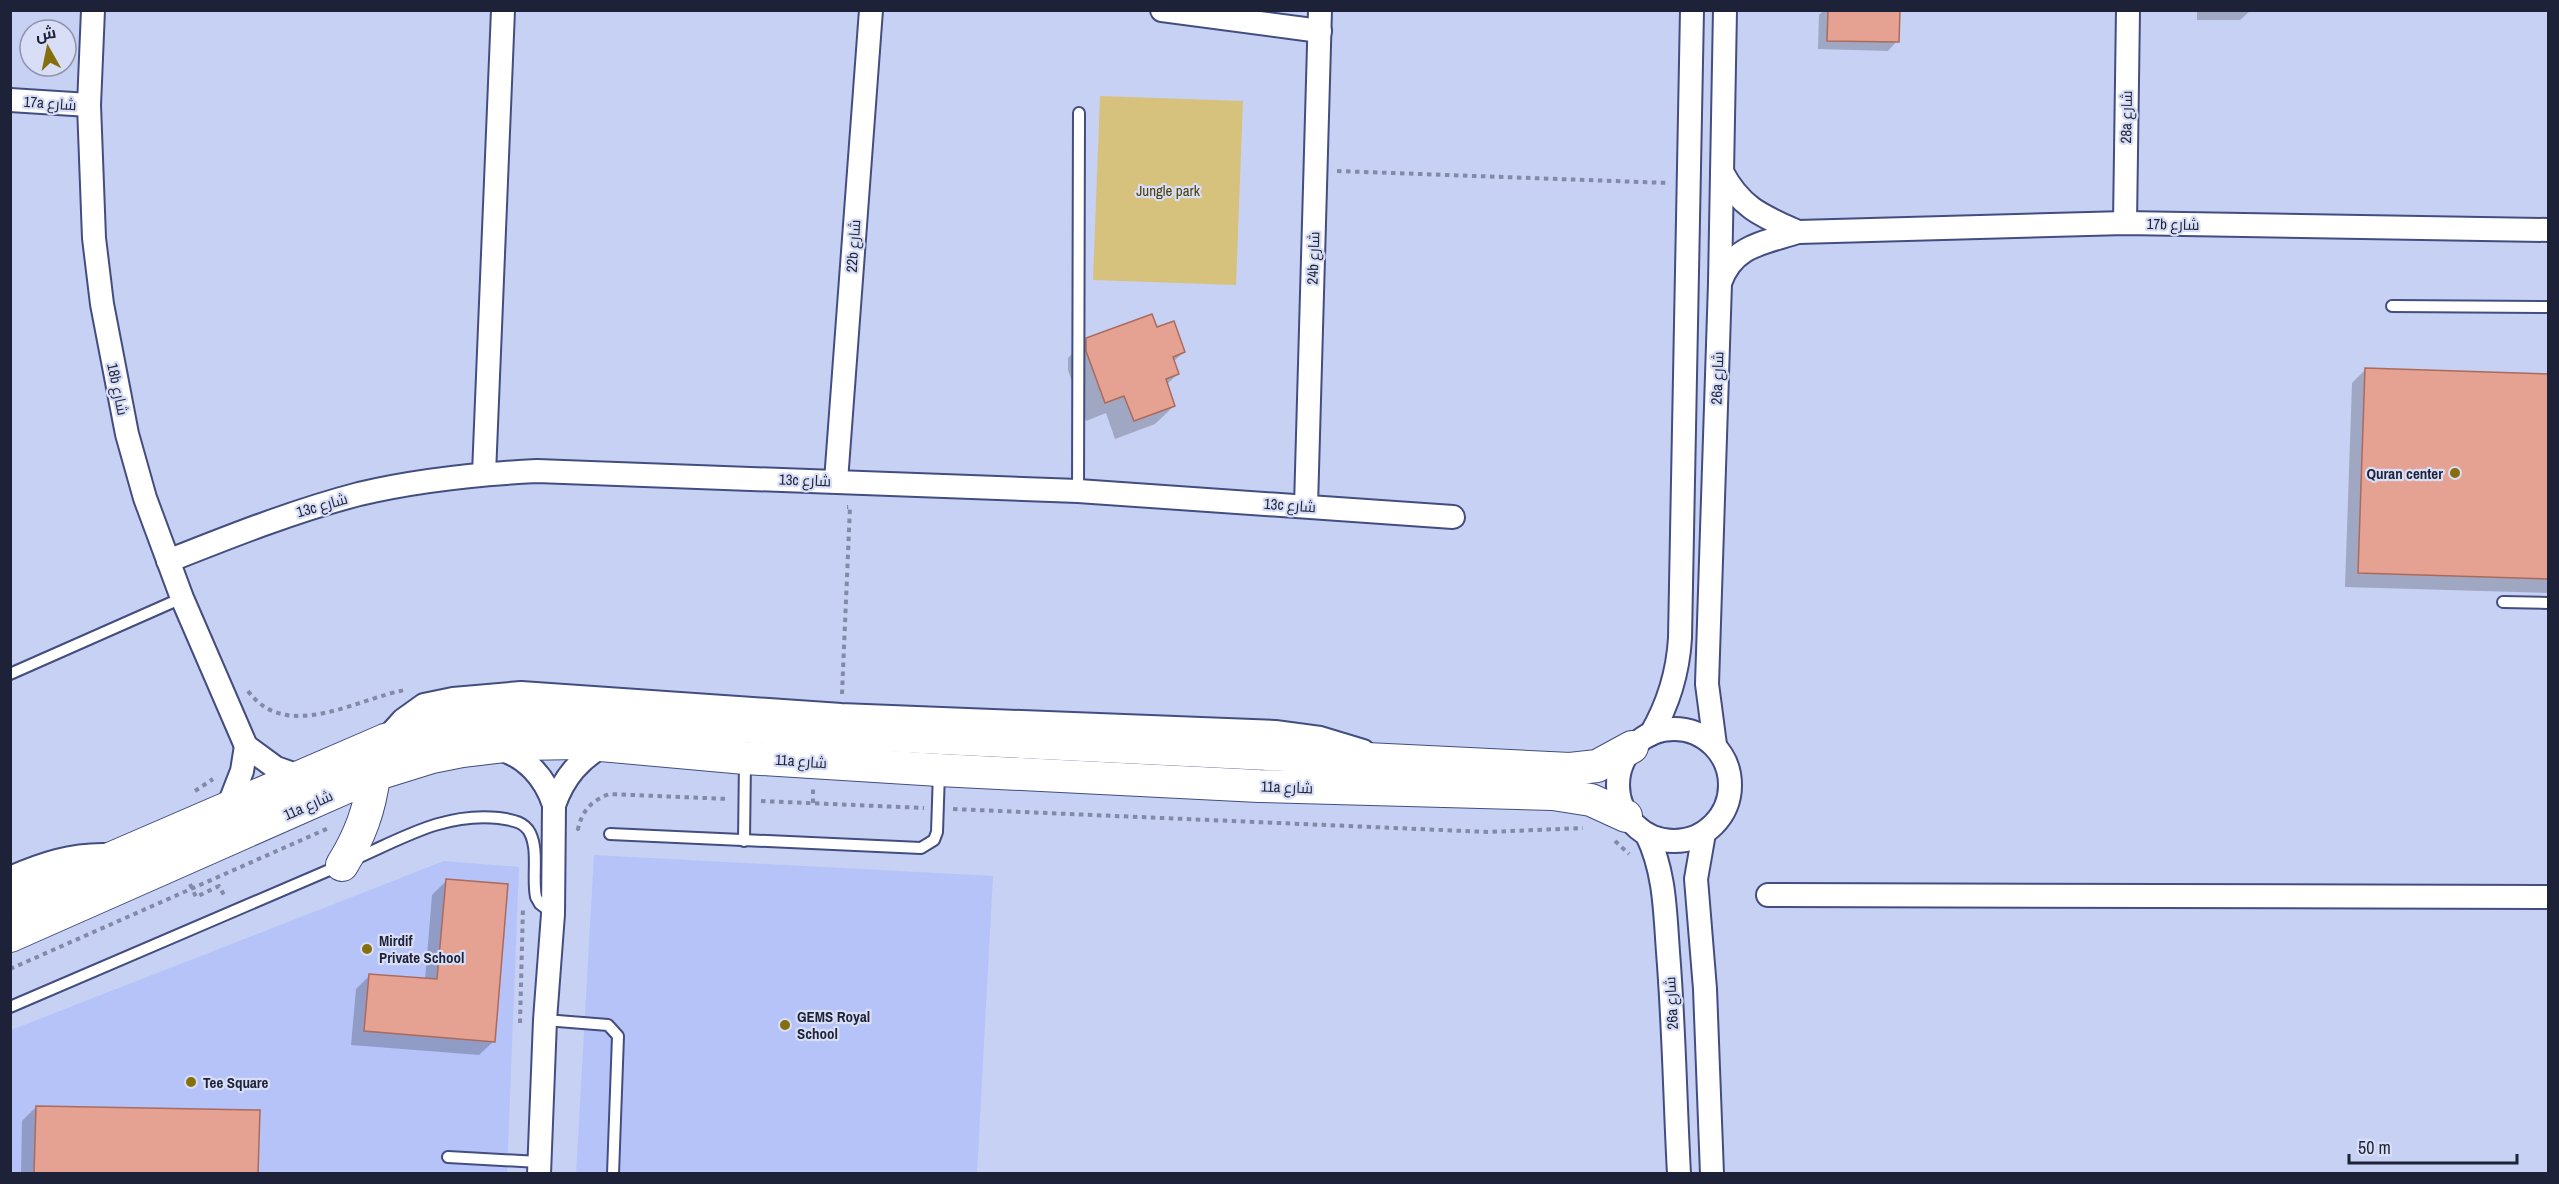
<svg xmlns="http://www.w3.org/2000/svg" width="2559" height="1184" viewBox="0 0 2559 1184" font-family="'Archivo Narrow',Cairo,sans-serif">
  <rect width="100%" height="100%" fill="#c7d1f4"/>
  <g fill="#b6c3f8">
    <path d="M594 855 993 876 977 1173 576 1174Z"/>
    <path d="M444 861 519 867 507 1173 11 1174V1030Z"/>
  </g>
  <path fill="#d6c27d" d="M1100 96 1243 101 1236 285 1093 280Z"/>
  <g fill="#0003">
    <path d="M1824 10H1898L1897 41 1888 51 1818 49 1819 15Z"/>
    <path d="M2197 10H2250V11L2240 20H2197Z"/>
    <path d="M1156 329 1184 352 1173 362 1178 374 1166 385 1174 406 1155 424 1115 439 1106 413 1086 421 1068 370V358L1087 339Z"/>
    <path d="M2366 369 2548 375V593L2345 587 2352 383Z"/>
    <path d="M446 881 494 1041 479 1055 351 1045 356 989 370 975 425 979 432 895Z"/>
    <path d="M36 1107 258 1112 257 1174H21L22 1121Z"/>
  </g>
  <g fill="#e5a292" stroke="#aa6b5d" stroke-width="1.5">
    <path d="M1828 10H1900L1899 42 1827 41Z"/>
    <path d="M1152 314 1157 327 1174 321 1185 352 1173 357 1179 374 1166 379 1175 406 1134 421 1124 396 1105 403 1086 351V338Z"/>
    <path d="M2365 368 2548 374V579L2358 573Z"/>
    <path d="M446 879 508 884 495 1042 364 1031 369 974 437 979Z"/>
    <path d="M36 1106 260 1110 258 1173H34Z"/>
  </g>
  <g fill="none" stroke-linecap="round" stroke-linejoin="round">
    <g stroke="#434d7f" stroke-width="14">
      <g id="lane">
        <path d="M2392 306 2548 307"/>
        <path d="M1078 491 1079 113"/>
        <path d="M2503 602 2548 603"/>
        <path d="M10 674 182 598"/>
        <path d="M610 834 921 848 934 840 937 832 939 772"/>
        <path d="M744 841 745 760"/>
        <path d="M355 859C403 838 445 812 499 818 511 820 524 821 530 833 539 851 532 877 536 897L540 904 552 913"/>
        <path d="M10 1007 341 865"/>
        <path d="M545 1020 608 1025 618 1036 613 1174"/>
        <path d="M448 1157 539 1162"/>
      </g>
    </g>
    <g stroke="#434d7f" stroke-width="26">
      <g id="street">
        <path d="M93 10 89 105 94 238 102 304 127 434 145 498 182 598 246 746 276 768 299 776"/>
        <path d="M1162 10 1320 31"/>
        <path d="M10 100 89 105"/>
        <path d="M1722 172C1741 208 1762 216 1798 232"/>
        <path d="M2125 223 2128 10"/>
        <path d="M1720 283C1733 245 1764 243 1798 232L2125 223 2548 230"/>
        <path d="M484 474 503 10"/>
        <path d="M836 481 871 10"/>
        <path d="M1306 506 1320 10"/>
        <path d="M168 561C231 536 294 511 359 494 418 480 477 474 537 471L1078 491 1453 517"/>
        <circle cx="1674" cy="785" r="56"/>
        <path d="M1651 734C1669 703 1678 673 1680 638L1692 10"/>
        <path d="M385 740 403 720 424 705 453 699 521 693 841 715 1275 732 1320 738 1363 751"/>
        <path d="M1715 745 1707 684 1720 283 1725 10"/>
        <path d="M496 748C525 755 545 777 554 805L553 914 545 1020 539 1174"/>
        <path d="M554 805C564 777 580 758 606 744"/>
        <path d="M228 807 242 771 246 746"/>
        <path d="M1704 833 1696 879 1705 989 1712 1174"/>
        <path d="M1647 835C1665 872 1665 912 1668 952 1674 1026 1675 1100 1679 1174"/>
        <path d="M10 878C42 864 72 854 107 855"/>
        <path d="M1768 895 2548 897"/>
      </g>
    </g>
    <g stroke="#434d7f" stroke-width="34">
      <g id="secondary">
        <path d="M342 865C360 836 370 809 374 775"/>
        <path d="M10 902 385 740 449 723 515 714 549 713 839 733 1570 769 1597 766 1632 747"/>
        <path d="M10 936 374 775 432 757 462 751 521 744 578 743 745 758 939 770 1259 786 1553 794 1591 800 1626 816"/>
      </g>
    </g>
    <g stroke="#828aa7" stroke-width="4" stroke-dasharray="4.5 4.5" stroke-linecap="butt">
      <path d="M1337 171 1669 183"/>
      <path d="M248 691C286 743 356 699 405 690"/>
      <path d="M842 694 850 507H847"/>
      <path d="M195 791 213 779"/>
      <path d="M761 801 924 808"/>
      <path d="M813 803V789"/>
      <path d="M953 809 1488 832 1583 828"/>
      <path d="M577 828 578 829C582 811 591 801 609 794L729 799"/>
      <path d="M1615 841 1629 854"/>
      <path d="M190 884 196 897 219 886 225 897"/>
      <path d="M10 969 331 827"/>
      <path d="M520 1023 523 907"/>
    </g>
    <use href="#lane" stroke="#fff" stroke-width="10"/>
    <use href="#street" stroke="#fff" stroke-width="22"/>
    <use href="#secondary" stroke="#fff" stroke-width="32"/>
  </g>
  <g fill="#856e0c" stroke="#d8def6" stroke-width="2">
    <circle cx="2455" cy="473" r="6"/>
    <circle cx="367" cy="949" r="6"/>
    <circle cx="785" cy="1025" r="6"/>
    <circle cx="191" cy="1082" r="6"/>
  </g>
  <g text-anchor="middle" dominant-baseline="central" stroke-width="4.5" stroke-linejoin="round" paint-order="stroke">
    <g font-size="15" fill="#1d2238" stroke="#d8def6">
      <text transform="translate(50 103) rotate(4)">17a شارع</text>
      <text transform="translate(2126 117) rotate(-89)">28a شارع</text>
      <text transform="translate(2173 224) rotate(1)">17b شارع</text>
      <text transform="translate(853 246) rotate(-86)">22b شارع</text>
      <text transform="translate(1313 258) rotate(-88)">24b شارع</text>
      <text transform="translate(1717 378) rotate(-88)">26a شارع</text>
      <text transform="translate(118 389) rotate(78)">18b شارع</text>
      <text transform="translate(805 480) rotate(2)">13c شارع</text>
      <text transform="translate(322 505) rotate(-16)">13c شارع</text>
      <text transform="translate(1290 505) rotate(4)">13c شارع</text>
      <text transform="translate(801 761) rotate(4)">11a شارع</text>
      <text transform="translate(1287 787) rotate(2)">11a شارع</text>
      <text transform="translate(308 805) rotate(-24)">11a شارع</text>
      <text transform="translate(1671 1003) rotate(-93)">26a شارع</text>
    </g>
    <g font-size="15" fill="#4b3e07" stroke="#d8def6">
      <text x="1168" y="190">Jungle park</text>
    </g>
    <g font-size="15" font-weight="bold" fill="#1d2238" stroke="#d8def6" text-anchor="start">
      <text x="2443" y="473" text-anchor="end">Quran center</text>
      <text x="379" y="940">Mirdif<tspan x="379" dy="17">Private School</tspan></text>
      <text x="797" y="1016">GEMS Royal<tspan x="797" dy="17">School</tspan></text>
      <text x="203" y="1082">Tee Square</text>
    </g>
  </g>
  <rect width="2559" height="1184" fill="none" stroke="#1d2238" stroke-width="24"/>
  <g transform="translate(48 48) rotate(351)"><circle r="28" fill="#d8def6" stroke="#8d93aa" stroke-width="1.5"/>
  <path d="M0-4.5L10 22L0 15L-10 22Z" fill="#856e0c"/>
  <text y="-9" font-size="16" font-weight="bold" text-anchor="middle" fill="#1d2238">ش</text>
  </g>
  <path d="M2349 1154v9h168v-9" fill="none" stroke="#1d2238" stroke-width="3"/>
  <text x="2358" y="1154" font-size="18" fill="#1d2238" stroke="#d8def6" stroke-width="4.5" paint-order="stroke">50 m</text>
</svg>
